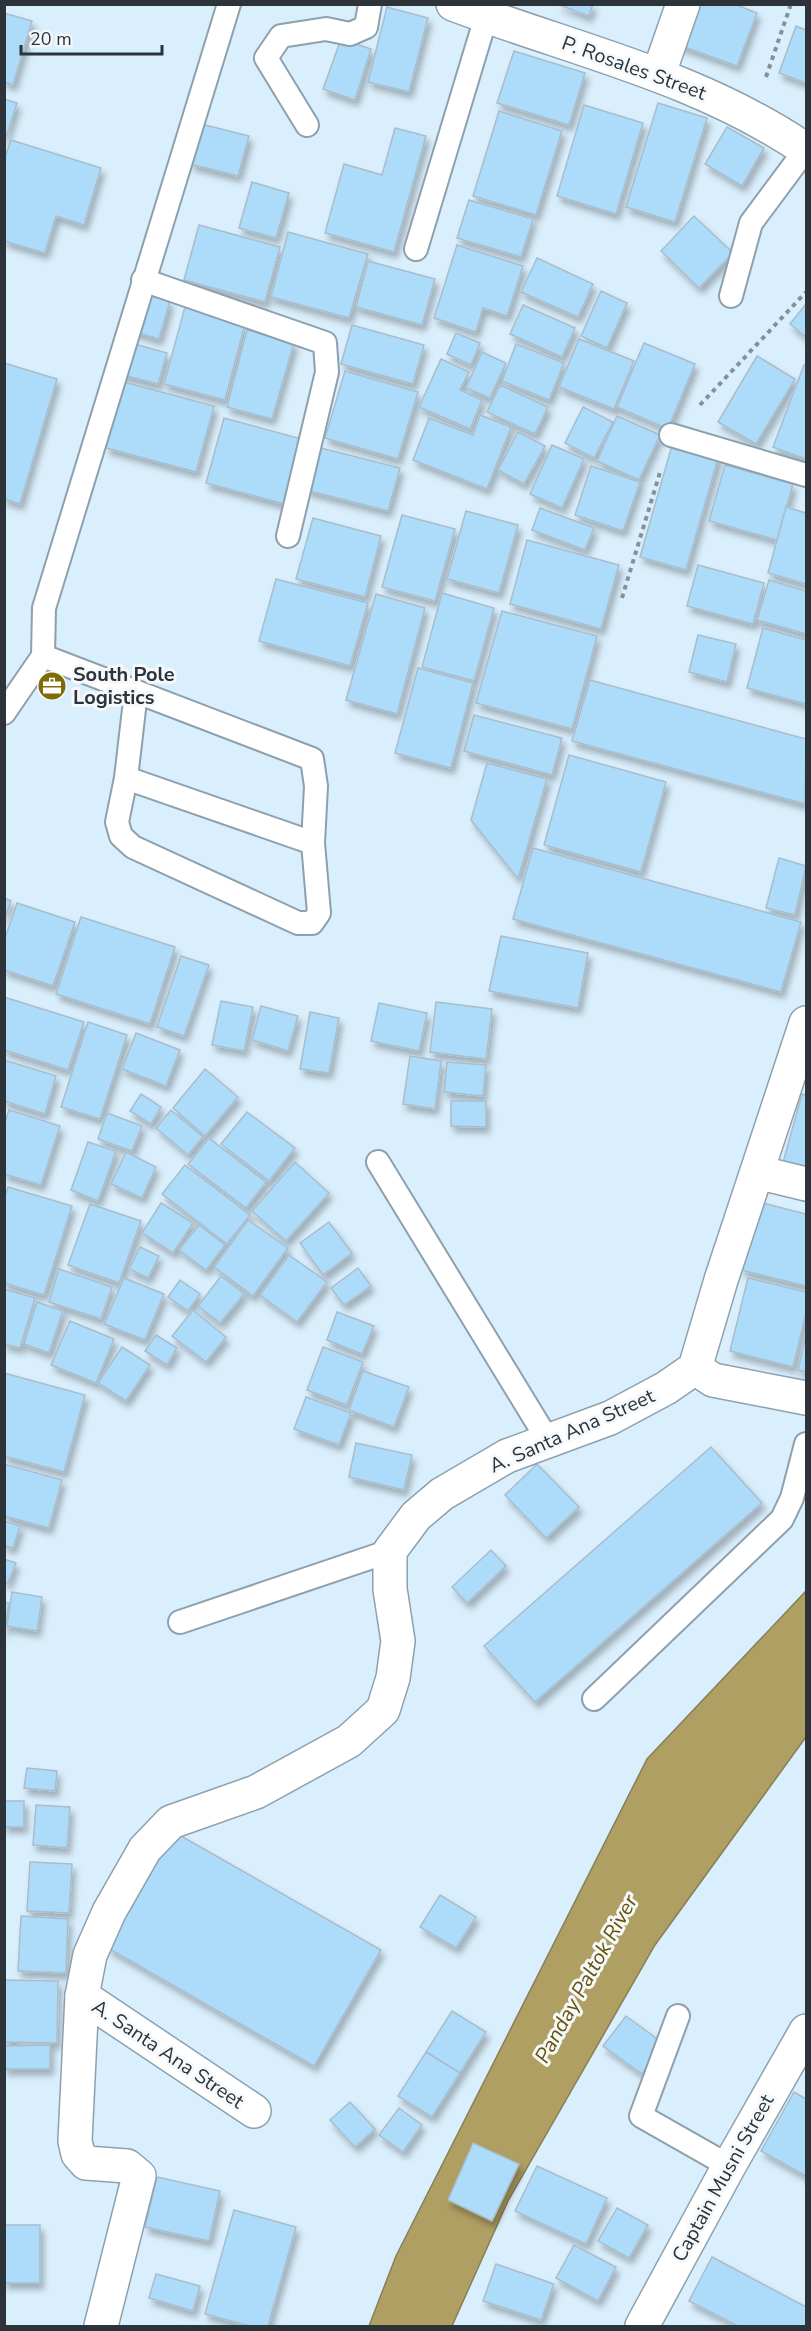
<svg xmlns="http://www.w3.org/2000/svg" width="811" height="2331" viewBox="0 0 811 2331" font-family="'Nunito Sans',sans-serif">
  <defs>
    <filter id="shadow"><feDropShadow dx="3.5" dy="6" stdDeviation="3" flood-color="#0004"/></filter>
  </defs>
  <rect width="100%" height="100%" fill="#daeffd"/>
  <path fill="#b09f63" stroke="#887f56" stroke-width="1.5" d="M806 1591V1737L655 1945 508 2201 452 2326H369L396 2256 647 1759Z"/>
  <g fill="#addcfb" stroke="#a9bcca" stroke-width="1.5" filter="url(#shadow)">
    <path d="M557 4H593L589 16Z"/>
    <path d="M690 4H734L757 13 737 66 676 44Z"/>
    <path d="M387 7 428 18 409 92 368 82Z"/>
    <path d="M4 13 32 21 13 85 4 82Z"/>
    <path d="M796 26 806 30V83L779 73Z"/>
    <path d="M341 39 371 49 355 100 323 89Z"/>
    <path d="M514 51 585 73 569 125 497 103Z"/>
    <path d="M4 99 17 103 4 144Z"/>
    <path d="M658 103 707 118 675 222 626 207Z"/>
    <path d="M584 105 643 123 616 214 557 196Z"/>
    <path d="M499 111 562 131 536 215 473 196Z"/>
    <path d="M201 124 249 136 238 176 190 164Z"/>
    <path d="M727 127 764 148 742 186 705 164Z"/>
    <path d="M395 128 426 136 394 252 325 233 344 164 382 175Z"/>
    <path d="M11 140 101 168 84 225 56 216 45 253 4 241V160Z"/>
    <path d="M252 182 289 193 276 238 239 228Z"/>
    <path d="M469 200 533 219 521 257 457 238Z"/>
    <path d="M694 216 733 253 699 288 661 251Z"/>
    <path d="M199 225 280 247 265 302 184 280Z"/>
    <path d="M288 232 368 254 349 318 271 297Z"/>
    <path d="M457 245 523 266 507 316 483 308 476 332 434 318Z"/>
    <path d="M537 258 593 284 578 317 521 292Z"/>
    <path d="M368 261 435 279 422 325 356 307Z"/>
    <path d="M601 291 627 303 607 348 581 336Z"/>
    <path d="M142 293 170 301 159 339 132 331Z"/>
    <path d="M806 304V337L790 324Z"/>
    <path d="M523 305 575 328 562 357 510 334Z"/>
    <path d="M185 307 245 324 225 400 164 384Z"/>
    <path d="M352 325 424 345 413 384 341 364Z"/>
    <path d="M247 330 294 343 272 419 227 407Z"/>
    <path d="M456 333 480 343 471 365 447 354Z"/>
    <path d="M579 339 634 361 614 409 559 387Z"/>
    <path d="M128 342 167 353 158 384 119 374Z"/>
    <path d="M644 343 695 364 668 429 617 407Z"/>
    <path d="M516 344 564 363 549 400 502 381Z"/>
    <path d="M482 352 506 363 490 398 466 388Z"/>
    <path d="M757 356 795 379 756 444 718 422Z"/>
    <path d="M441 359 469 372 460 390 482 400 470 429 419 407Z"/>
    <path d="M4 363 57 379 20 504 4 499Z"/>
    <path d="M804 365 806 366V459L773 447Z"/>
    <path d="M345 371 418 392 398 459 325 438Z"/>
    <path d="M124 382 214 406 196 472 106 448Z"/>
    <path d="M500 385 548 407 535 434 487 412Z"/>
    <path d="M583 407 613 422 594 458 565 443Z"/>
    <path d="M480 415 511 427 487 489 413 460 429 418 473 435Z"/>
    <path d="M617 416 660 435 639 480 597 461Z"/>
    <path d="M224 418 305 440 288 505 206 483Z"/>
    <path d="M518 432 545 446 524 484 498 470Z"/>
    <path d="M673 442 719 455 686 570 640 557Z"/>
    <path d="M552 445 584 459 562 508 530 494Z"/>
    <path d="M317 447 400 468 388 511 306 490Z"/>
    <path d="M725 465 793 484 777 540 709 521Z"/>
    <path d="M591 466 640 482 623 531 575 515Z"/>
    <path d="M786 507 806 513V584L768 573Z"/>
    <path d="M540 508 594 528 585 550 532 530Z"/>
    <path d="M466 511 518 525 499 593 447 579Z"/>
    <path d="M402 515 455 529 435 601 382 587Z"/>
    <path d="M313 518 381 536 365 597 296 579Z"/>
    <path d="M527 540 619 565 601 629 510 604Z"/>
    <path d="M698 565 764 583 753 624 687 606Z"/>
    <path d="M276 579 368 603 350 666 259 641Z"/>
    <path d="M769 580 806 591V634L757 620Z"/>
    <path d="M442 593 494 608 474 681 422 667Z"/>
    <path d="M376 594 425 608 397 714 346 700Z"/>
    <path d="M502 611 597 636 572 729 476 703Z"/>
    <path d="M763 628 806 640V704L747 688Z"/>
    <path d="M698 635 736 644 727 682 689 672Z"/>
    <path d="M418 668 473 683 451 768 395 753Z"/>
    <path d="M590 680 806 739 805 804 572 741Z"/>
    <path d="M474 715 562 738 552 775 464 751Z"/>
    <path d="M569 755 666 782 641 872 544 845Z"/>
    <path d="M487 763 547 779 518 879 471 820Z"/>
    <path d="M533 848 801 922 781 992 513 919Z"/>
    <path d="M779 858 806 866 795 915 766 908Z"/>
    <path d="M4 898 11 901 4 921Z"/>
    <path d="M17 903 75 922 53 986 4 970V941Z"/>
    <path d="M81 917 175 947 150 1024 56 994Z"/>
    <path d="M501 936 588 953 578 1008 489 991Z"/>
    <path d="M181 956 209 965 184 1036 157 1027Z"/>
    <path d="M4 997 84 1022 68 1070 4 1050Z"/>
    <path d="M221 1001 253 1007 244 1051 212 1045Z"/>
    <path d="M436 1002 492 1009 486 1059 430 1052Z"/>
    <path d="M379 1003 427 1013 419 1051 371 1041Z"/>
    <path d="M261 1006 298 1016 288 1051 252 1040Z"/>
    <path d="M310 1012 339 1018 329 1073 300 1069Z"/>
    <path d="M88 1022 127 1035 100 1119 61 1107Z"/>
    <path d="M136 1033 180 1050 166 1086 122 1069Z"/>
    <path d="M410 1056 441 1061 435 1109 403 1104Z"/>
    <path d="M4 1060 56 1076 45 1114 4 1101Z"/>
    <path d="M447 1062 486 1065 483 1096 444 1092Z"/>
    <path d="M205 1069 238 1097 205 1136 173 1108Z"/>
    <path d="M141 1094 161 1107 151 1124 130 1111Z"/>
    <path d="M802 1094 806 1095V1173L782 1166Z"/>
    <path d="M451 1101H486V1127L451 1126Z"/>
    <path d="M9 1110 60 1126 41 1185 4 1174V1125Z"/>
    <path d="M171 1110 203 1137 188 1155 156 1128Z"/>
    <path d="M247 1112 295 1148 269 1181 221 1144Z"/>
    <path d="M107 1113 142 1126 132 1151 98 1139Z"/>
    <path d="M209 1138 266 1182 246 1208 188 1164Z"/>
    <path d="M88 1142 116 1151 98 1201 71 1190Z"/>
    <path d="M126 1152 156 1167 142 1198 111 1184Z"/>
    <path d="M295 1162 329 1193 286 1241 252 1211Z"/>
    <path d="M185 1165 250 1215 227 1244 162 1194Z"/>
    <path d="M8 1187 72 1206 44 1295 4 1283V1199Z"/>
    <path d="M759 1202 806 1214V1286L741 1270Z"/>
    <path d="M161 1203 193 1223 173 1253 142 1233Z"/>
    <path d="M90 1204 141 1221 119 1283 68 1265Z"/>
    <path d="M248 1220 288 1248 253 1296 214 1267Z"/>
    <path d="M329 1222 352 1253 323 1275 300 1243Z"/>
    <path d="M199 1225 225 1245 206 1270 179 1250Z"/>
    <path d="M140 1247 159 1256 148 1278 129 1269Z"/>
    <path d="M289 1255 327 1282 297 1322 260 1295Z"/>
    <path d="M358 1268 371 1286 344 1305 331 1288Z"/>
    <path d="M59 1269 112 1287 101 1319 49 1302Z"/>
    <path d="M221 1276 244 1294 220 1323 198 1306Z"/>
    <path d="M124 1278 164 1294 145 1340 104 1324Z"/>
    <path d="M748 1278 806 1292V1313L793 1367 730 1351Z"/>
    <path d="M180 1280 200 1294 188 1311 168 1297Z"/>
    <path d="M4 1289 35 1298 20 1348 4 1344Z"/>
    <path d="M37 1302 63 1311 49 1353 24 1344Z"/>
    <path d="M193 1310 226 1337 206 1362 172 1336Z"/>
    <path d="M337 1312 374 1326 362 1354 327 1340Z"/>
    <path d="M70 1321 114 1339 96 1383 51 1365Z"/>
    <path d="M806 1334V1372L798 1370Z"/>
    <path d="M156 1335 177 1348 167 1365 145 1351Z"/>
    <path d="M122 1347 150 1365 126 1401 98 1383Z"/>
    <path d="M323 1347 363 1362 347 1405 307 1390Z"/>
    <path d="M363 1371 409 1387 394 1427 349 1410Z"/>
    <path d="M4 1373 85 1395 64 1472 4 1456Z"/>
    <path d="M306 1397 351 1413 339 1445 294 1429Z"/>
    <path d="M356 1443 412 1455 404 1490 349 1477Z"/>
    <path d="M711 1447 762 1503 535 1702 484 1646Z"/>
    <path d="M4 1464 62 1480 49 1528 4 1516Z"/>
    <path d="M537 1464 579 1507 546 1538 505 1495Z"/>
    <path d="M4 1521 20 1526 13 1548 4 1546Z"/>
    <path d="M491 1550 506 1566 467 1603 452 1587Z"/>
    <path d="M4 1559 16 1563 8 1583 4 1582Z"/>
    <path d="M12 1592 42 1597 37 1631 7 1626Z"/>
    <path d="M4 1602 9 1603 4 1633Z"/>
    <path d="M27 1768 57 1771 55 1791 24 1788Z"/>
    <rect x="4" y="1801" width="20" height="26"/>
    <path d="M36 1805 70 1807 67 1848 33 1845Z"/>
    <path d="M174 1832 381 1950 314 2066 108 1948Z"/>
    <path d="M30 1862 72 1864 69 1913 27 1911Z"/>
    <path d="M440 1895 476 1917 456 1948 420 1927Z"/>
    <path d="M21 1916 68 1919 66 1973 18 1971Z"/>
    <path d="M4 1980 58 1981 57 2043 4 2042Z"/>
    <path d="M452 2011 486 2032 460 2073 426 2052Z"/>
    <path d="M626 2016 664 2044 642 2074 603 2046Z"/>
    <path d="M50 2045V2069H4V2046Z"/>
    <path d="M426 2052 460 2073 432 2117 398 2096Z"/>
    <path d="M794 2092 806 2099V2176L761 2151Z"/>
    <path d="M350 2102 375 2129 355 2147 330 2120Z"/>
    <path d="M399 2108 422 2125 403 2152 379 2135Z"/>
    <path d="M473 2143 519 2164 492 2221 448 2200Z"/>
    <path d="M537 2166 607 2198 586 2244 515 2211Z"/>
    <path d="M157 2177 220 2191 209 2241 145 2227Z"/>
    <path d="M617 2208 648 2225 629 2258 598 2241Z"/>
    <path d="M234 2210 296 2227 268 2326H250L205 2314Z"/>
    <rect x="4" y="2225" width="36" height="58"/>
    <path d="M574 2245 616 2267 598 2301 556 2278Z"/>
    <path d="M712 2257 806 2307V2326H738L689 2301Z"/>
    <path d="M496 2264 554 2284 541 2320 483 2301Z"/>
    <path d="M156 2274 200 2286 193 2311 149 2298Z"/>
  </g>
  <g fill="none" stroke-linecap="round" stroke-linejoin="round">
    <g stroke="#8da0ad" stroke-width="26">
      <g id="lane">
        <path d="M307 125 266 58 281 36 326 29 350 34 366 27 370 4"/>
        <path d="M416 249 486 17"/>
        <path d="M143 280 325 343 327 372 288 536"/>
        <path d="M731 296 751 223 806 149"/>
        <path d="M671 435 806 475"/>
        <path d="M136 692 126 778 117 822 121 836 133 847 298 923H312L319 913 313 843 316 786 312 759 43 656 44 608 229 4"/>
        <path d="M4 713 43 656"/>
        <path d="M126 778 313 843"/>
        <path d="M378 1162 549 1442"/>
        <path d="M180 1622 390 1551"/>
        <path d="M594 1699 782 1519 792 1498 806 1444"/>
        <path d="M678 2016 641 2116 729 2166"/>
      </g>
    </g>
    <g stroke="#8da0ad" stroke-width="36">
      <g id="street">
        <path d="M659 73 683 4"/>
        <path d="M757 1172 806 1184"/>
        <path d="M695 1368 713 1380 806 1398"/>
        <path d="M82 1996 75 2141 78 2154 86 2163 127 2166 139 2176 101 2326"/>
        <path d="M254 2111 82 1996 90 1955 109 1912 145 1849 171 1822 256 1792 349 1741 383 1710 393 1678 398 1641 390 1589V1551L416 1516 442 1494 507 1456 610 1418 666 1388 695 1368 721 1280 806 1023"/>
        <path d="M642 2326 729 2166 806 2031"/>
      </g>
    </g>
    <g stroke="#8da0ad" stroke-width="36">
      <path id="secondary" d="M453 4C574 50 698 76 806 150"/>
    </g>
    <g stroke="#83919b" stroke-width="4" stroke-dasharray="4.5 4.5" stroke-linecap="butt">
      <path d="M766 77 791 4"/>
      <path d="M700 405 806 292"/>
      <path d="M622 598 661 469"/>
    </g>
    <use href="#lane" stroke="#fff" stroke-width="22"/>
    <use href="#street" stroke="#fff" stroke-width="33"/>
    <use href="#secondary" stroke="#fff" stroke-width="33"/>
  </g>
  <defs>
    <g id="office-disc" transform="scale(1.5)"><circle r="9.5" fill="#816b06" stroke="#f5f9fc"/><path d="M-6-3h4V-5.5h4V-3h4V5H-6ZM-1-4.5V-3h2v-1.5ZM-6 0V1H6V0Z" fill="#fff"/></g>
  </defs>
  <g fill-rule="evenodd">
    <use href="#office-disc" x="52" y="686"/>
  </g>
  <g text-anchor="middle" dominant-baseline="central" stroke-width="6" stroke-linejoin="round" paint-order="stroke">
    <g font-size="20" fill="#2c3439" stroke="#f5f9fc">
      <text transform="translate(634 68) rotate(20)">P. Rosales Street</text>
      <text transform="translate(572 1431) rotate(-24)">A. Santa Ana Street</text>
      <text transform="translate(168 2054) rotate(34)">A. Santa Ana Street</text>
      <text transform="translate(723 2178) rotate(-61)">Captain Musni Street</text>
    </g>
    <g font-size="20" font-weight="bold" fill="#2c3439" stroke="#f5f9fc" text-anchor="start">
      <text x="73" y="674">South Pole<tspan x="73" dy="23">Logistics</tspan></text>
    </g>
    <g font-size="21" font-style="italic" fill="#655305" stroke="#f5f9fc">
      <text transform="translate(586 1979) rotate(-61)">Panday Paltok River</text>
    </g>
  </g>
  <rect width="811" height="2331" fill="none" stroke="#2c3439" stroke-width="12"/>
  <path d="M21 45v9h141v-9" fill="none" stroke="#2c3439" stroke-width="3"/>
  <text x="30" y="45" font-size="18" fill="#2c3439" stroke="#f5f9fc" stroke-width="4.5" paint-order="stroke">20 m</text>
</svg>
